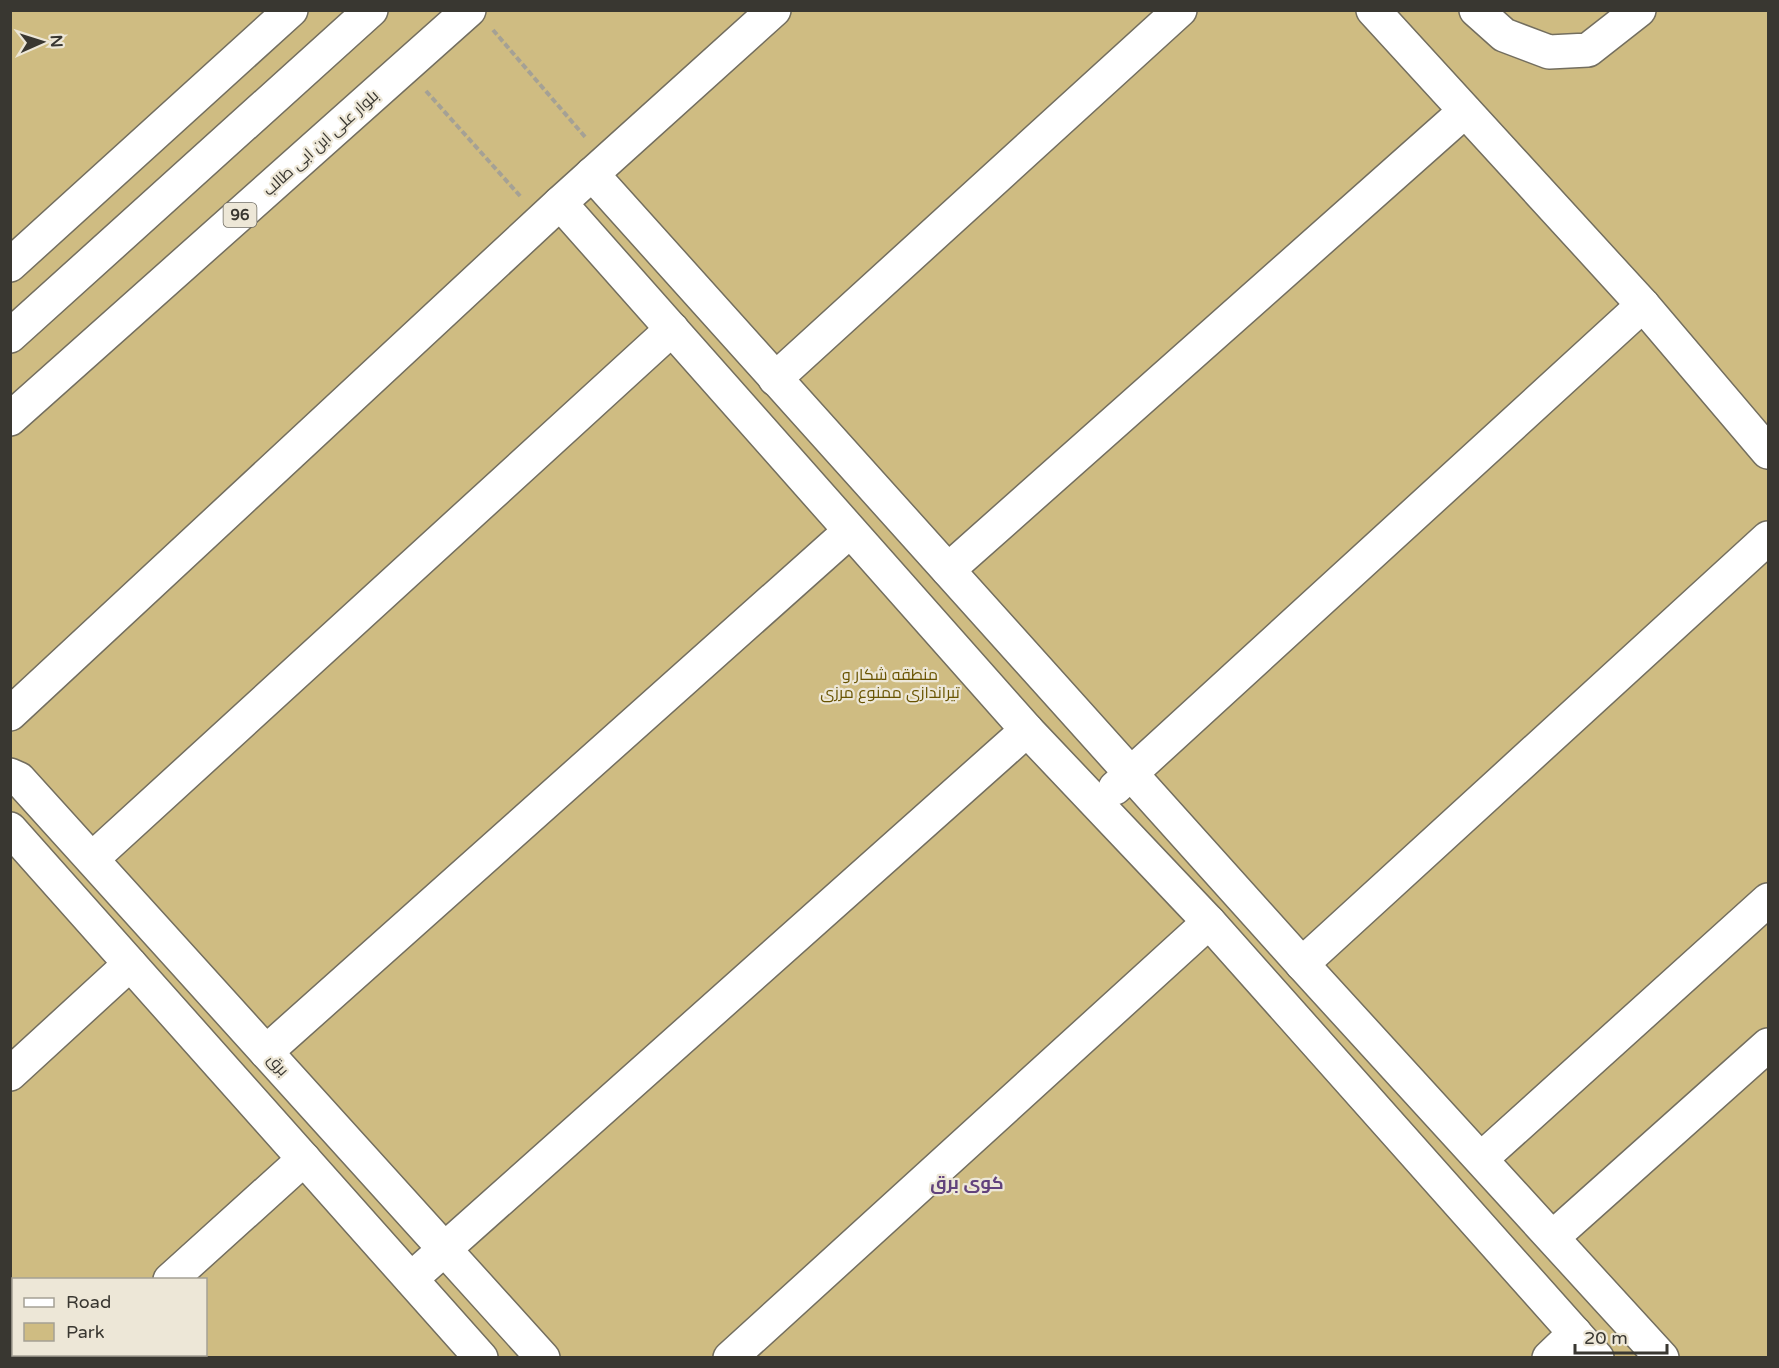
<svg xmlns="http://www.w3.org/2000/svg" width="1779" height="1368" viewBox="0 0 1779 1368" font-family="'Varela Round',Cairo,sans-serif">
  <rect width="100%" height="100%" fill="#ede7d7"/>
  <path fill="#cfbc82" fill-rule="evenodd" d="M11 11H1768V1357H11ZM14 1280H206V1354H14Z"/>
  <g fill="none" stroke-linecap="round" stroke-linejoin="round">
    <g stroke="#736e5f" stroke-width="36">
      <g id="minor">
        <path d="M1373 10 1643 305 1768 452"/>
        <path d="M1476 10 1504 35 1549 52 1588 50 1639 10"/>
        <path d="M592 174 1302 964 1662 1358"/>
        <path d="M560 203 1027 730 1209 922 1597 1358"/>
        <path d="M775 379 1180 10"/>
        <path d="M948 570 1465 111"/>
        <path d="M10 714 560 203 774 10"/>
        <path d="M10 775 19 779 543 1358"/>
        <path d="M1115 788 1643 305"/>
        <path d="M10 829 481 1358"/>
        <path d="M92 859 672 329"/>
        <path d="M1302 964 1768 538"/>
        <path d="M266 1052 850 531"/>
        <path d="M10 1074 130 964"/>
        <path d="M1481 1159 1768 900"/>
        <path d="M1553 1237 1768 1045"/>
        <path d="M411 1279 1027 730"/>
        <path d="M170 1280 304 1159"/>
        <path d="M83 1358 87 1354"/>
        <path d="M730 1358 1209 922"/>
        <path d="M1549 1358 1575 1333"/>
      </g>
    </g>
    <g stroke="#736e5f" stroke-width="36">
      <g id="major">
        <path d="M10 265 291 10"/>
        <path d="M10 336 371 10"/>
        <path d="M10 419 469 10"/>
      </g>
    </g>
    <g stroke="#a5a195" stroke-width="4" stroke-dasharray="6 3" stroke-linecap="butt">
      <path d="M493 30 586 138"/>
      <path d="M426 91 521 197"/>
    </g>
    <use href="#minor" stroke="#fff" stroke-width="33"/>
    <use href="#major" stroke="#fff" stroke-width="33"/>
  </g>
  <g text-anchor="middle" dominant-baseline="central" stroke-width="4.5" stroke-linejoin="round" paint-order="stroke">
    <rect fill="#ede7d7" stroke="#6f6c63" stroke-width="1.5" x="223.5" y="203" width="33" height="24" rx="4.5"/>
    <g font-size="15" font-weight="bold" fill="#393731">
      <text x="240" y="215">96</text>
    </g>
    <g font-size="16" fill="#393731" stroke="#ede7d7">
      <text transform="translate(321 143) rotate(-42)">بلوار علی ابن ابی طالب</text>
      <text transform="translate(278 1065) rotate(48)">برق</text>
    </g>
    <g font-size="16" fill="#685301" stroke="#ede7d7">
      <text x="890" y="675">منطقه شکار و<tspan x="890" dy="18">تیراندازی ممنوع مرزی</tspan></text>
    </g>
    <g font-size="18" font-weight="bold" fill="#62427c" stroke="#ede7d7">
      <text x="967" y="1183">کوی برق</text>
    </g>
  </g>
  <rect width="1779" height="1368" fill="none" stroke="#393731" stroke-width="24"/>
  <rect x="12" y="1278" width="195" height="78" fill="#ede7d7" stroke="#a5a195" stroke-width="1.5"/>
  <rect x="24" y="1298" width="30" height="9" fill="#ffffff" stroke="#a5a195" stroke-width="1.5"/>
  <text x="66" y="1308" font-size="18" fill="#393731">Road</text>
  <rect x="24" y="1323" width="30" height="18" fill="#cfbc82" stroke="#a5a195" stroke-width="1.5"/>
  <text x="66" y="1338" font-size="18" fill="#393731">Park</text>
  <g transform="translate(42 42) rotate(87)" stroke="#ede7d7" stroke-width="4.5" paint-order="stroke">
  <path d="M0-4.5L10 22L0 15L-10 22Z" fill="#393731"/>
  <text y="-9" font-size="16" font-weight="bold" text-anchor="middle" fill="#393731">N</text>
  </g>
  <path d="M1575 1344v9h92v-9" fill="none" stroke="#393731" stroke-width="3"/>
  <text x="1584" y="1344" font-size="18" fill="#393731" stroke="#ede7d7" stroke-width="4.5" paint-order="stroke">20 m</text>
</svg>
